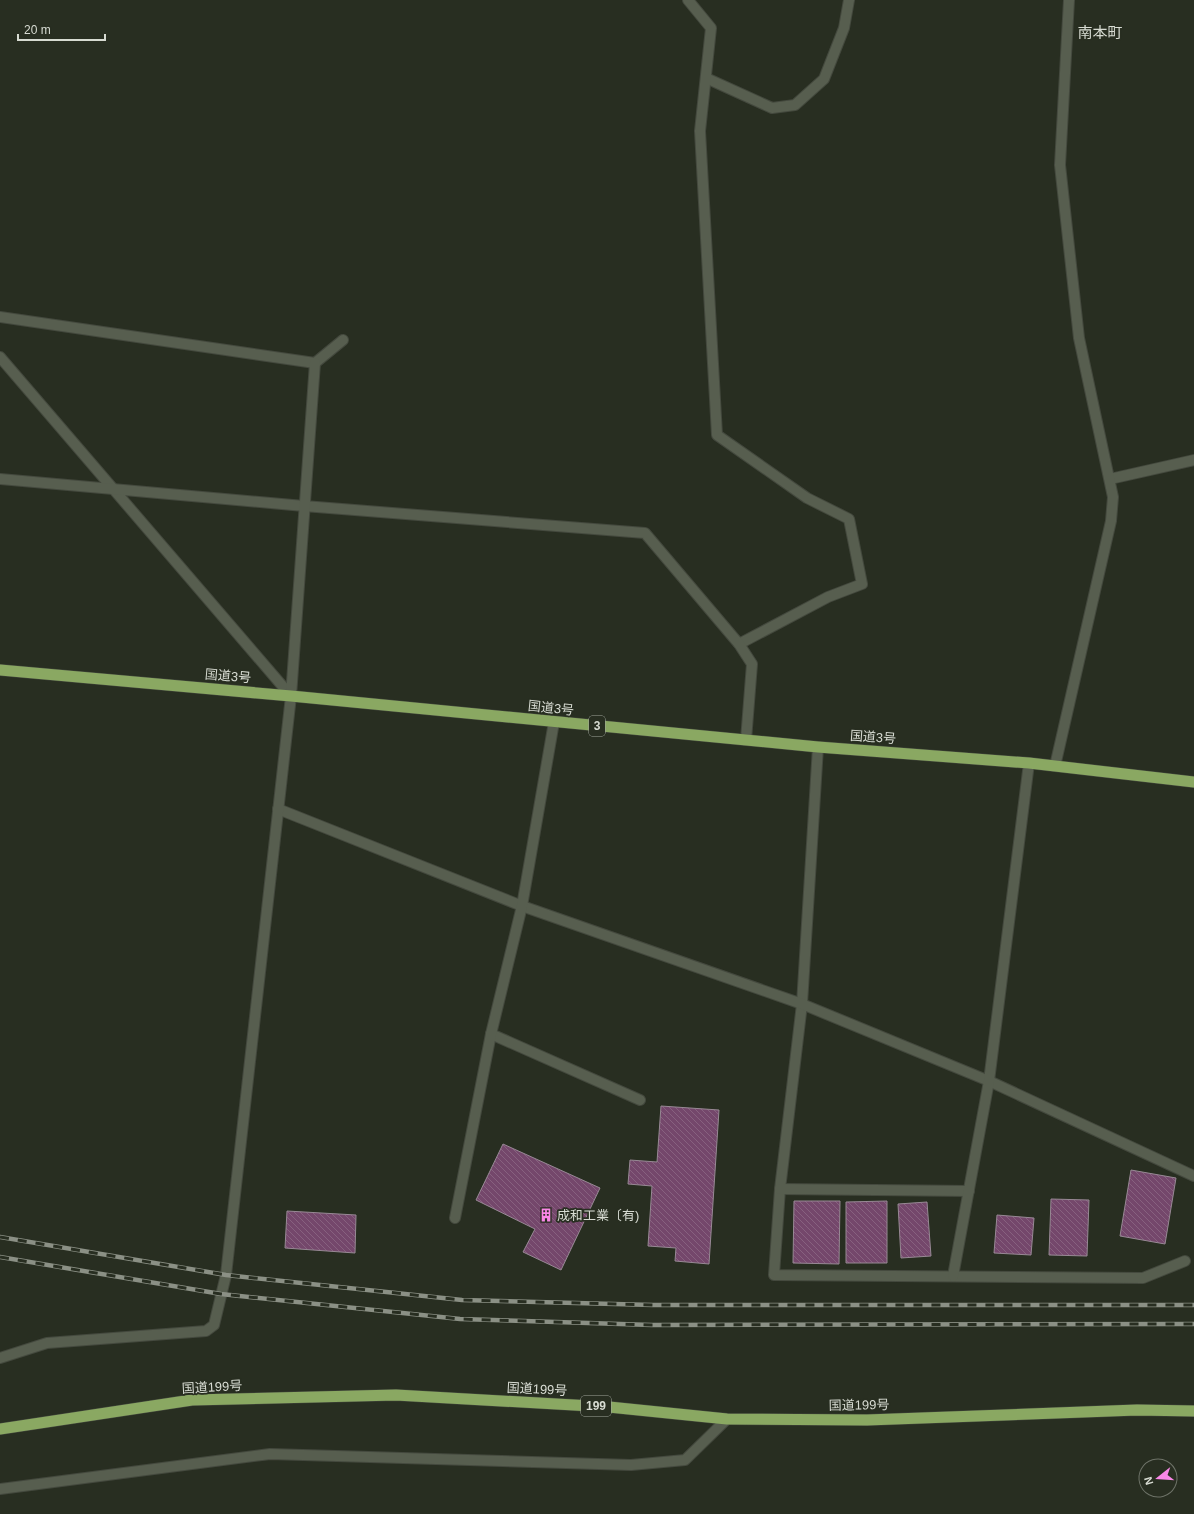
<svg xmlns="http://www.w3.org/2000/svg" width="1194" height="1514" viewBox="0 0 1194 1514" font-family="Arial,'Noto Sans JP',sans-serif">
  <defs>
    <pattern id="building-back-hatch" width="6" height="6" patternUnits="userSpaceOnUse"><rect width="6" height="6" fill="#74476b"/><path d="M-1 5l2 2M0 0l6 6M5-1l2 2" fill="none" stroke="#87617f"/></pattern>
  </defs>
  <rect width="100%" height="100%" fill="#282e21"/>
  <g fill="url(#building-back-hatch)" stroke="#988995">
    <path d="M661 1106 719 1110 709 1264 675 1261 676 1248 648 1246 652 1186 628 1184 630 1160 657 1162Z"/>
    <path d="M503 1144 600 1188 561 1270 523 1252 535 1229 476 1200Z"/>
    <path d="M1131 1170 1176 1178 1165 1244 1120 1236Z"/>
    <path d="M1051 1199 1089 1200 1087 1256 1049 1255Z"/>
    <path d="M794 1201H840L839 1264 793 1263Z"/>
    <path d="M887 1201V1263H846V1202Z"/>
    <path d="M927 1202 931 1256 901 1258 898 1204Z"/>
    <path d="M287 1211 356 1215 355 1253 285 1248Z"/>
    <path d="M997 1215 1034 1218 1031 1255 994 1253Z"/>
  </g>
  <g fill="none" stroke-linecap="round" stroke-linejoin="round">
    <g stroke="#44493e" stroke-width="12">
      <path id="service" d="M706 78 772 108 795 105 824 79 844 28 849 0"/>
    </g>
    <g stroke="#44493e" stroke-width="12">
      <g id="minor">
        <path d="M688 0 711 28 700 131 717 435 807 498 849 519 862 584 828 597 739 644"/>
        <path d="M0 317 315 363 343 340"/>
        <path d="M0 357 291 696"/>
        <path d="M0 479 304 506 645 533 739 644 752 664 746 740"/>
        <path d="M1110 479 1194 460"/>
        <path d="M818 747 802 1004 780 1189 774 1275 1143 1278 1185 1261"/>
        <path d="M1055 766 1111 521 1113 497 1079 338 1060 165 1069 0"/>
        <path d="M278 809 522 906 802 1004 989 1081 1194 1176"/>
        <path d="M491 1034 640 1100"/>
        <path d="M780 1189 969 1191"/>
        <path d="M455 1218 491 1034 522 906 554 722"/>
        <path d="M953 1276 989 1081 1029 763"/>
        <path d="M0 1358 47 1343 206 1331 214 1325 226 1275 291 696 315 363"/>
        <path d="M0 1489 270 1454 631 1465 685 1460 727 1419"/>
      </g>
    </g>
    <g stroke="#44493e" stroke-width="12">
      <g id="trunk">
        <path d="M0 670 291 696 818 747 1029 763 1194 782"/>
        <path d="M0 1429 192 1400 396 1395 609 1407 727 1419 867 1420 1137 1410 1194 1411"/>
      </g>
    </g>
    <use href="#service" stroke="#575e4f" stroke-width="10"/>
    <use href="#minor" stroke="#575e4f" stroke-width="10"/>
    <use href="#trunk" stroke="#8aa862" stroke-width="11"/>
    <g stroke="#8b9085" stroke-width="4.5">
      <g id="rail">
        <path d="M0 1237 226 1275 462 1300 653 1305H1194"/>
        <path d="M0 1257 221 1294 460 1319 652 1325 1194 1324"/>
      </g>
    </g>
    <use href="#rail" stroke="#282e21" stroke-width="3" stroke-dasharray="9" stroke-linecap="butt"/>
  </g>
  <defs>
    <g id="building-bare" transform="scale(1.08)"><path d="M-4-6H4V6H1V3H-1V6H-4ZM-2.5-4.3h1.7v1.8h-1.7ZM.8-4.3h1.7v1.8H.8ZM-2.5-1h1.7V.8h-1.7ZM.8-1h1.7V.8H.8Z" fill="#fa87e7" stroke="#282e21" stroke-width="2.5" paint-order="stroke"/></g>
  </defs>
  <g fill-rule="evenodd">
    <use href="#building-bare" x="546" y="1215"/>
  </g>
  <g text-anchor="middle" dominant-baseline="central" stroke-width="3.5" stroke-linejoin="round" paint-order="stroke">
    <g fill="#282e21" stroke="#a2a79d" stroke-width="1">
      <rect x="589" y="716" width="16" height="20" rx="3"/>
      <rect x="581" y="1396" width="30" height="20" rx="3"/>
    </g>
    <g font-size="12" font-weight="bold" fill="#d7dbd2">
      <text x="597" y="726">3</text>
      <text x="596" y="1406">199</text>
    </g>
    <g font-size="13" fill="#d7dbd2" stroke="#282e21">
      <text transform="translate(228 676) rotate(5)">国道3号</text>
      <text transform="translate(551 708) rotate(6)">国道3号</text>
      <text transform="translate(873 737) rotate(4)">国道3号</text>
      <text transform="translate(212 1387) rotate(-3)">国道199号</text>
      <text transform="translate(537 1389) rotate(3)">国道199号</text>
      <text transform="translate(859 1405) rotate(-1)">国道199号</text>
    </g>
    <g font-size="13" fill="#d7dbd2" stroke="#282e21" text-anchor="start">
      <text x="557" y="1215">成和工業〔有)</text>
    </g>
    <g font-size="15" fill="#d7dbd2" stroke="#282e21">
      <text x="1100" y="32">南本町</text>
    </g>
  </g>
  <g transform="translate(1158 1478) rotate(253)"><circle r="19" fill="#282e21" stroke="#6e7368"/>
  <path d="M0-3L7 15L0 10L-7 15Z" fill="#fa87e7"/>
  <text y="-6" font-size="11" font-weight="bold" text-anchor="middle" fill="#d7dbd2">N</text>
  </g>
  <path d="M18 34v6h87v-6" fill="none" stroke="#d7dbd2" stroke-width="2"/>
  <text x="24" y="34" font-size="12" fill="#d7dbd2" stroke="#282e21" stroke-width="3" paint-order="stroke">20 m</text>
</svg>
